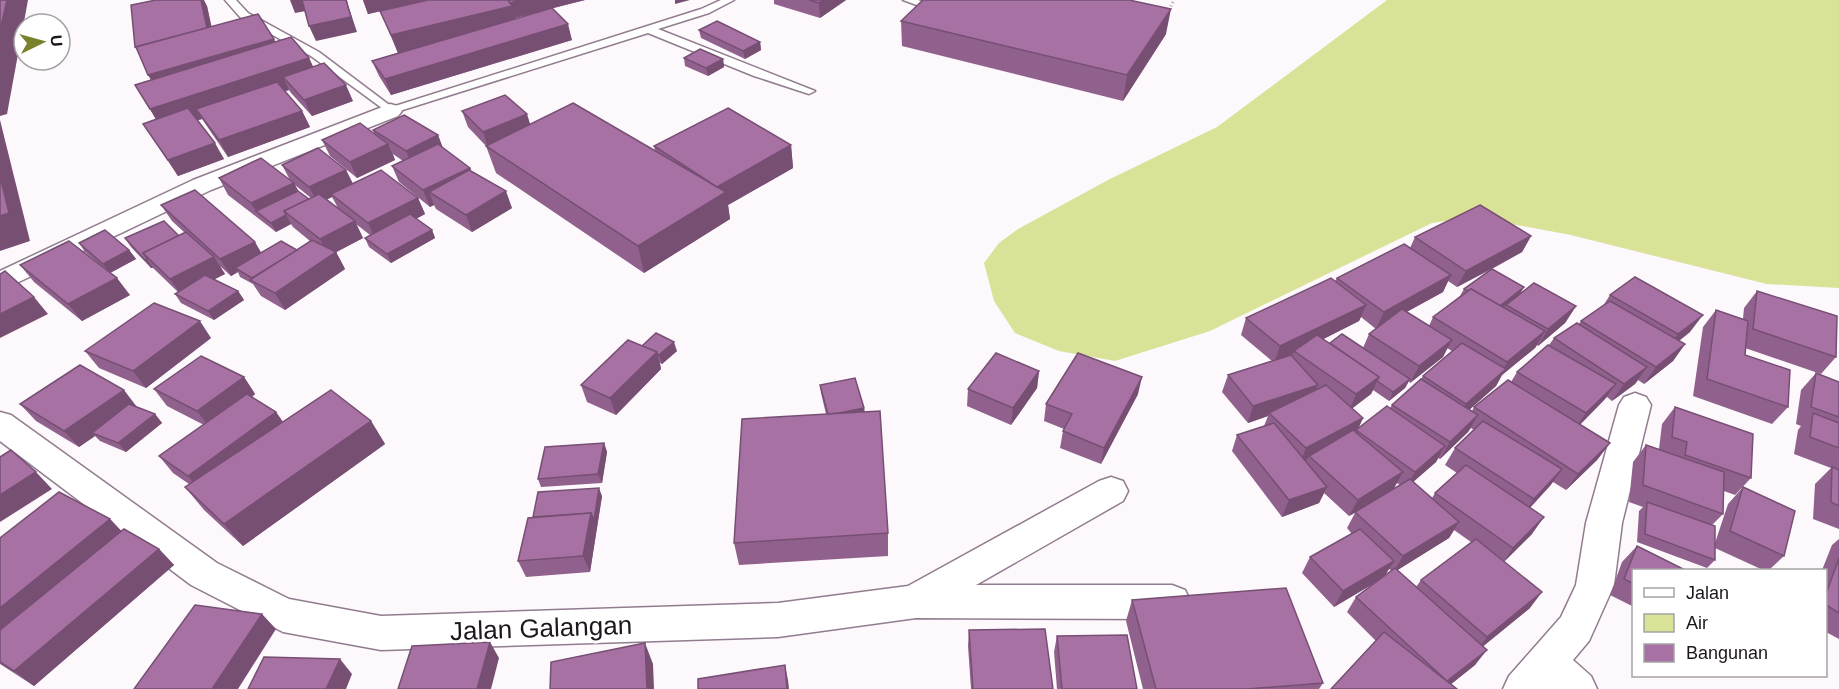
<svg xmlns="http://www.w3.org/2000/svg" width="1839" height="689" viewBox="0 0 1839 689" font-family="Arial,sans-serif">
  <rect width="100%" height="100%" fill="#fdf8fc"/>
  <path fill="#d9e297" d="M1387 0H1839V288L1767 284 1571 235 1473 217 1432 223 1210 331 1115 361 1059 351 1015 333 994 301 984 263 999 243 1018 229 1108 180 1217 127Z"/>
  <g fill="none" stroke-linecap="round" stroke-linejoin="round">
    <g stroke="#917c8f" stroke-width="3">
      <g id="lane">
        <path d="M225 0H236L248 13 319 52 392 107 701 9 721 0H734L709 13 658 29 815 91 809 94 754 76 648 33 390 114 311 56 240 17Z"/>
        <path d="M903 0H918L938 8 933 11Z"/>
      </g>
    </g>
    <g stroke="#917c8f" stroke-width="3">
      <g id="street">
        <path d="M390 104 398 106 402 111 398 116 211 190 0 291V271L193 180Z"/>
        <path d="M1635 393 1646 397 1651 405 1622 523 1614 585 1589 641 1573 660 1591 676 1597 689H1503L1509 676 1561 617 1576 585 1586 523 1619 405 1624 397Z"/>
        <path d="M0 412 11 415 217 563 289 599 381 616 778 603 908 586 1099 481 1111 477 1123 481 1128 491 1123 501 976 585H1172L1185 590 1191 602 1185 614 1172 619 916 618 778 637 381 650 283 632 191 585 0 441Z"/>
      </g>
    </g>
    <path stroke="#aba5aa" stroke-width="3" stroke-dasharray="1 3" stroke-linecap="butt" d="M1169 10 1174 0"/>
    <use href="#lane" fill="#fff" fill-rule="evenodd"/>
    <use href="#street" fill="#fff" fill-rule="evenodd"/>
  </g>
  <g fill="#90618d" fill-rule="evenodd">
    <path d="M363 0H585L552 8 572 40 391 95 379 76 372 61 398 53 380 11 368 14ZM549 9 516 19 515 18Z"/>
    <path d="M774 0H846L820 18 774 4Z"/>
    <path d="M207 6 211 26 275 42 309 58 313 67 353 101 312 116 291 93 289 90 285 91 302 111 310 127 228 157 202 119 197 120 224 159 178 176 143 124 156 119 135 85 152 80Z"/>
    <path d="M901 21 1166 34 1123 101 902 46Z"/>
    <path d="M699 30 760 42 761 50 745 59 701 38Z"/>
    <path d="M684 58 723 59 724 67 708 76 685 66Z"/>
    <path d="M462 111 655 151 654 146 791 145 793 168 728 205 730 219 644 273 496 173 486 146 468 127Z"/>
    <path d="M373 130 438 135 443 148 470 168 471 171 512 208 472 232 436 209 434 205 430 207 399 182 392 166 403 161 393 154 395 160 357 178 330 156 322 140 374 133Z"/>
    <path d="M282 165 346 170 353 184 418 198 425 214 416 219 432 230 435 238 391 263 369 247 365 238 370 235 356 224 363 238 336 252 345 269 285 310 261 296 253 284 240 277 238 272 231 276 220 266 225 274 214 279 238 291 244 300 214 320 181 303 175 294 178 292 153 268H151L131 247 125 238 179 236 185 233 172 221 161 205 261 253 297 250 310 241 293 227 291 224 276 232 228 195 219 178 290 180ZM295 185 311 198 309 199 298 191ZM332 197 338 208 327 199Z"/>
    <path d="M1531 236 1522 252 1492 269 1521 294 1576 306 1565 323 1538 346 1537 345 1535 348 1502 375 1496 386 1469 409 1472 411 1474 407 1511 382 1517 372 1549 345 1554 338 1579 324 1581 321 1603 306 1610 295 1690 332 1679 341 1685 344 1673 361 1644 384 1638 380 1635 384 1612 401 1607 397 1580 425 1610 443 1597 460 1566 490 1553 482 1530 508 1532 534 1504 561 1530 608 1483 646 1475 665 1451 684 1376 641 1347 612 1356 597 1375 583 1334 607 1302 573 1310 557 1352 534 1347 528 1355 513 1349 516 1324 493 1319 503 1282 517 1232 451 1237 435 1264 426 1268 416 1248 423 1222 392 1228 375 1272 361 1241 335 1246 318 1335 281 1337 278 1410 248 1415 237ZM1490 270 1464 289 1460 296 1433 317 1429 326 1406 312 1443 292 1448 281 1457 287ZM1361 317 1376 329 1369 334 1363 348 1330 343 1323 339 1359 321ZM1447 348 1452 351 1423 376 1421 379 1392 405 1390 408 1358 429 1363 418 1352 408 1371 394 1373 390 1389 401 1405 388 1409 381 1410 383 1443 357ZM1471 428 1474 430 1455 448 1445 465 1457 473 1435 493 1432 498 1413 482 1436 462 1438 458 1440 459 1468 432ZM1397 483 1400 485 1394 488ZM1454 530 1471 542 1421 580 1416 587 1397 570 1449 538ZM1389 569 1392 571 1385 575Z"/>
    <path d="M79 243 129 250 136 259 110 273 85 252Z"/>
    <path d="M20 265 130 295 82 321 34 282Z"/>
    <path d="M1757 291 1836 357 1821 374 1745 348V355L1788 407 1772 424 1693 396 1703 327 1716 310 1743 319 1744 308Z"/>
    <path d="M211 338 146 388 99 368 85 351Z"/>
    <path d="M642 346 677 351 662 364 660 363 661 369 616 415 587 402 581 385Z"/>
    <path d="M1039 371 1037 388 1011 425 967 406 968 389Z"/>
    <path d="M1816 373 1839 382V529L1813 519 1815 484 1831 468 1794 454 1798 430 1801 426 1796 424 1801 390Z"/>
    <path d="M244 377 255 394 252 397 276 412 283 422 371 421 385 444 243 546 204 510 185 487 189 484 173 473 159 456 204 425 167 406 154 389Z"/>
    <path d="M820 385 864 408 888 533V556L739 565 734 543 826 414 821 393Z"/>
    <path d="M1138 394 1101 464 1060 448 1063 431 1064 429 1044 421 1046 404Z"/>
    <path d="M20 404 137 407 155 414 162 423 126 452 100 441 95 436 79 447 36 421Z"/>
    <path d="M1675 407 1751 478 1735 495 1724 491 1723 514 1712 525 1715 543 1728 504 1743 487 1784 556 1769 570H1763L1715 548V560L1707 568 1637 542 1639 511 1643 507 1629 502 1633 462 1646 445 1659 449 1662 424Z"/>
    <path d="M604 443 607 452 602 483 541 487 538 479Z"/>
    <path d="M602 496 590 572 526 577 518 561 533 517Z"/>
    <path d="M110 519 121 531 159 549 174 565 34 686 0 664V538Z"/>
    <path d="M1839 539V639L1826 632V570H1822L1832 545Z"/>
    <path d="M1637 546 1634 570V607L1610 595 1622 562Z"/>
    <path d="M1132 600 1323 683 1319 689H1143L1126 621Z"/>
    <path d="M969 630 1053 689H971L968 646Z"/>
    <path d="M1057 636 1137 689H1057L1054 652Z"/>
  </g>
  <g fill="#764f73">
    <path d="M7 0H28L7 114 0 116V31Z"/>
    <path d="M201 0H204L207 6 216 47 145 63 135 47Z"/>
    <path d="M290 0H338L339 5 295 13Z"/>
    <path d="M346 0H347L348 5 357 32 316 41 309 26Z"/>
    <path d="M363 0H433L368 14Z"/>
    <path d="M522 0H585L515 18 518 27 399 56 391 35Z"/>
    <path d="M675 0H690L675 4Z"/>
    <path d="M823 0H846L820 18 819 3Z"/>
    <path d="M1171 9 1166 34 1123 101 1127 75Z"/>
    <path d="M568 24 572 40 391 95 385 79Z"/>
    <path d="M274 39 284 61 161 97 148 75Z"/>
    <path d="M760 42 761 50 745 59 743 51Z"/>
    <path d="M309 58 319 79 283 77 289 90 203 118 196 109 202 119 163 132 150 109Z"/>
    <path d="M723 59 724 67 708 76 706 68Z"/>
    <path d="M346 85 353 101 312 116 304 100Z"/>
    <path d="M302 111 310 127 228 157 219 140Z"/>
    <path d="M527 114 532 130 488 148 483 132Z"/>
    <path d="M0 120 30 241 0 251Z"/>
    <path d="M438 135 444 152 413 167 406 151Z"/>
    <path d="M215 143 224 159 178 176 168 160Z"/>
    <path d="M388 144 395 160 357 178 350 162Z"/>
    <path d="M791 145 793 168 728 205 730 219 644 273 638 246 717 187Z"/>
    <path d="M470 168 476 184 429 192 434 205 430 207 423 190Z"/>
    <path d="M346 170 354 186 331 194 332 197 318 204 309 187Z"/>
    <path d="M294 183 303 199 256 211 251 203Z"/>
    <path d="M506 191 512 208 472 232 466 215Z"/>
    <path d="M418 198 425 214 376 240 368 223Z"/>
    <path d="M286 215 291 224 276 232 271 223Z"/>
    <path d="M355 221 363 238 329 256 320 239Z"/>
    <path d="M432 230 435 238 391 263 387 254Z"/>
    <path d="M1531 236 1522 252 1457 287 1466 271Z"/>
    <path d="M255 242 265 259 235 268 238 272 231 276 220 259Z"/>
    <path d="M129 250 136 259 110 273 103 264Z"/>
    <path d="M336 252 345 269 285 310 275 293Z"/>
    <path d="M214 257 225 274 182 296 170 279Z"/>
    <path d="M147 259 153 268H151L145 260Z"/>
    <path d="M1451 275 1443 292 1376 329 1384 312Z"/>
    <path d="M117 278 130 295 82 321 68 304Z"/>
    <path d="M1524 287 1519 296 1506 305 1492 317 1497 308Z"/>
    <path d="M238 291 244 300 214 320 208 311Z"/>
    <path d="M34 297 48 314 0 338V314Z"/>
    <path d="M1366 305 1359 321 1296 353 1294 351 1293 354 1274 363 1280 346Z"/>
    <path d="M1576 306 1565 323 1538 346 1548 329Z"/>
    <path d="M1703 315 1690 332 1665 351 1678 334Z"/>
    <path d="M200 321 211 338 146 388 133 371Z"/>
    <path d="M1545 331 1535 348 1502 375 1496 386 1457 421 1466 404 1501 373 1507 362Z"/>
    <path d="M1452 340 1443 357 1410 383 1419 366Z"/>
    <path d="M674 342 677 351 662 364 659 355Z"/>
    <path d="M1685 344 1673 361 1644 384 1656 367Z"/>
    <path d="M657 352 661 369 616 415 610 398Z"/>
    <path d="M1647 367 1635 384 1612 401 1624 384Z"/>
    <path d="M1039 371 1037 388 1011 425 1013 408Z"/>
    <path d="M244 377 255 394 210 428 197 411Z"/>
    <path d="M1142 377 1138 394 1101 464 1104 448Z"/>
    <path d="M1379 377 1371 394 1349 411 1356 394Z"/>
    <path d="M1410 379 1405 388 1389 401 1393 392Z"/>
    <path d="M1616 384 1604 400 1574 430 1586 413Z"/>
    <path d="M1318 385 1311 402 1269 413 1268 416 1248 423 1253 406Z"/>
    <path d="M124 390 137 407 97 435 92 433 95 436 79 447 64 431Z"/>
    <path d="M864 408 865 417 828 415Z"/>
    <path d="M276 412 287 428 201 493 188 476Z"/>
    <path d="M155 414 162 423 126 452 118 443Z"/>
    <path d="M1478 415 1468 432 1440 459 1450 442Z"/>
    <path d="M1363 418 1357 431 1356 430 1353 436 1309 456 1306 461 1299 465 1306 448Z"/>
    <path d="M371 421 385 444 243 546 224 524Z"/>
    <path d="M604 443 607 452 602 483 598 474Z"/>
    <path d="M1610 443 1597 460 1566 490 1578 474Z"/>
    <path d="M1445 446 1436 462 1405 489 1415 472Z"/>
    <path d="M1562 469 1550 486 1522 516 1534 499Z"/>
    <path d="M36 472 52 489 0 522V495Z"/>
    <path d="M1403 472 1394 488 1349 516 1358 500Z"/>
    <path d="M1327 487 1319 503 1282 517 1289 500Z"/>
    <path d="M599 488 602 496 590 572 583 556 591 513Z"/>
    <path d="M1544 517 1532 534 1502 564 1513 548Z"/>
    <path d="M110 519 131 541 0 652V608Z"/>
    <path d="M1459 522 1449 538 1393 573 1403 556Z"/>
    <path d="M159 549 174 565 34 686 14 671Z"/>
    <path d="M1394 561 1384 577 1334 607 1343 591Z"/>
    <path d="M1542 592 1530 608 1475 653 1487 637Z"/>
    <path d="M262 614 276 629 238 689H212Z"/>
    <path d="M490 642 499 658 491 689H477Z"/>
    <path d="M645 643 653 664 654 689H647Z"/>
    <path d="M1487 650 1475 665 1445 689 1447 682Z"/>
    <path d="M340 659 352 674 346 689H326Z"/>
    <path d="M785 665 788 680 789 689H787Z"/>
  </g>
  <g fill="#a871a4" stroke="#764f73" stroke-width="1.5">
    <path d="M0 0H7L0 31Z"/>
    <path d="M156 0H201L207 28 135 47 131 5Z"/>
    <path d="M302 0H346L351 17 309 26Z"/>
    <path d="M428 0H508L512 6 391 35 380 11Z"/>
    <path d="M508 0H522L510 3Z"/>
    <path d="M809 0H823L819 3Z"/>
    <path d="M923 0H1129L1171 9 1127 75 901 21Z"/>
    <path d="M552 8 568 24 385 79 372 61Z"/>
    <path d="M258 14 274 39 148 75 136 47Z"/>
    <path d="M717 21 760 42 743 51 699 30Z"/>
    <path d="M291 37 309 58 150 109 135 85Z"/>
    <path d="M700 49 723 59 706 68 684 58Z"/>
    <path d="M324 63 346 85 304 100 283 77Z"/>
    <path d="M277 82 302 111 219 140 196 109Z"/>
    <path d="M505 95 527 114 483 132 462 111Z"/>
    <path d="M573 103 726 192 638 246 486 146Z"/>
    <path d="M188 108 215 143 168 160 143 124Z"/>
    <path d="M728 108 791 145 717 187 654 146Z"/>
    <path d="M404 115 438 135 406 151 373 130Z"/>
    <path d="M360 123 388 144 350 162 322 140Z"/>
    <path d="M438 144 470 168 423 190 392 166Z"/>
    <path d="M318 148 346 170 309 187 282 165Z"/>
    <path d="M261 158 294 183 251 203 219 178Z"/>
    <path d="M381 170 418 198 368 223 331 194Z"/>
    <path d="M469 170 506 191 466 215 429 192Z"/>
    <path d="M0 176 9 213 0 216Z"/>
    <path d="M195 190 255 242 220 259 161 205Z"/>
    <path d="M298 191 309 199 284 211 286 215 271 223 256 211Z"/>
    <path d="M319 194 355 221 320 239 284 211Z"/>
    <path d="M1480 205 1531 236 1466 271 1415 237Z"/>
    <path d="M410 214 432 230 387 254 365 238Z"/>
    <path d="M164 221 179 236 143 253 147 259 145 260 125 238Z"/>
    <path d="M105 230 129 250 103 264 79 243Z"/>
    <path d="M186 232 214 257 170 279 143 253Z"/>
    <path d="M312 240 336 252 275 293 250 280Z"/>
    <path d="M69 241 117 278 68 304 20 265Z"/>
    <path d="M281 241 297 250 252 278 235 268Z"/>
    <path d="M1404 244 1451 275 1384 312 1337 278Z"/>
    <path d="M1492 269 1524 287 1500 306 1471 289 1468 291 1464 289Z"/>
    <path d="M5 271 34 297 0 314V274Z"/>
    <path d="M205 275 238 291 208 311 175 294Z"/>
    <path d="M1635 277 1703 315 1678 334 1610 295Z"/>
    <path d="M1331 278 1366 305 1280 346 1246 318Z"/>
    <path d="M1534 283 1576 306 1548 329 1506 305Z"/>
    <path d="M1471 289 1545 331 1507 362 1433 317Z"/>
    <path d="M1757 291 1837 316 1836 357 1753 329Z"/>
    <path d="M1610 301 1685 344 1656 367 1581 321Z"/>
    <path d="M154 303 200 321 133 371 85 351Z"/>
    <path d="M1402 309 1452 340 1419 366 1369 334Z"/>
    <path d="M1716 310 1748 321 1745 355 1790 370 1788 407 1707 379Z"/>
    <path d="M1577 323 1647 367 1624 384 1554 338Z"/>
    <path d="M656 333 674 342 659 355 657 354V352L642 346Z"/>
    <path d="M1342 334 1410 379 1393 392 1377 381 1379 377 1330 343Z"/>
    <path d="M1317 335 1379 377 1356 394 1294 351Z"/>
    <path d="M628 340 657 352 610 398 581 385Z"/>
    <path d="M1462 343 1506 369 1466 404 1423 376Z"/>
    <path d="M1548 345 1616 384 1586 413 1517 372Z"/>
    <path d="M996 353 1039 371 1013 408 968 389Z"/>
    <path d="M1078 353 1142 377 1104 448 1063 431 1072 414 1046 404Z"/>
    <path d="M1291 355 1318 385 1253 406 1228 375Z"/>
    <path d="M201 356 244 377 197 411 154 389Z"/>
    <path d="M80 365 124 390 64 431 20 404Z"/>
    <path d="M1816 373 1839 382V417L1811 407Z"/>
    <path d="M855 378 864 408 839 413 828 414 820 385Z"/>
    <path d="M1421 379 1478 415 1450 442 1392 405Z"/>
    <path d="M1508 380 1610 443 1578 474 1474 407Z"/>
    <path d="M1326 385 1363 418 1306 448 1269 413Z"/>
    <path d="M331 390 371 421 224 524 185 487Z"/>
    <path d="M247 394 276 412 188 476 159 456Z"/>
    <path d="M129 404 155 414 118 443 92 433Z"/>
    <path d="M1387 406 1445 446 1415 472 1356 430Z"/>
    <path d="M1675 407 1753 434 1751 478 1685 455 1687 442 1672 437Z"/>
    <path d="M880 411 888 533 734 543 742 419Z"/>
    <path d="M1813 413 1839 423V448L1810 437Z"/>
    <path d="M1483 421 1562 469 1534 499 1455 448Z"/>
    <path d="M1274 423 1327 487 1289 500 1237 435Z"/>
    <path d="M1353 430 1403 472 1358 500 1309 456Z"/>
    <path d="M604 443 598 474 538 479 545 447Z"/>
    <path d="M1646 445 1724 472 1723 514 1643 485Z"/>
    <path d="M11 450 36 472 0 495V457Z"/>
    <path d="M1466 465 1544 517 1513 548 1435 493Z"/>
    <path d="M1832 467 1839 470V506L1831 502Z"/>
    <path d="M1410 479 1459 522 1403 556 1355 512Z"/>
    <path d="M1743 487 1795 511 1784 556 1730 531Z"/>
    <path d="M599 488 594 520 591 513 533 517 538 492Z"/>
    <path d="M59 492 110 519 0 608V538Z"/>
    <path d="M1647 502 1715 526V560L1645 534Z"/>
    <path d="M591 513 583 556 518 561 528 518Z"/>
    <path d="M124 529 159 549 14 671 0 662V630Z"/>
    <path d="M1360 529 1394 561 1343 591 1310 557Z"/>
    <path d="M1476 539 1542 592 1487 637 1421 580Z"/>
    <path d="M1637 546 1685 570H1634V584L1624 579Z"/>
    <path d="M1839 558V613L1826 605V594Z"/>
    <path d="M1395 568 1487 650 1447 681 1356 597Z"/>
    <path d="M1286 588 1323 683 1247 689H1156L1132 600Z"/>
    <path d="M195 605 262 614 212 689H134Z"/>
    <path d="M1045 629 1053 689H973L969 630Z"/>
    <path d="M1384 632 1457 689H1331Z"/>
    <path d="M1127 635 1137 689H1062L1057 636Z"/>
    <path d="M490 642 477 689H398L412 646Z"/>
    <path d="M645 643 647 689H550L551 662Z"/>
    <path d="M264 657 340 659 326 689H248Z"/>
    <path d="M785 665 787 689H698V679Z"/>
  </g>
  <g text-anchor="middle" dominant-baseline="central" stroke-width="6" stroke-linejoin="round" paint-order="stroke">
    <g font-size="26" fill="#1e161d" stroke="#fff">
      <text transform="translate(541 628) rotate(-2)">Jalan Galangan</text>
    </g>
  </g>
  <rect x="1632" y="569" width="195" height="108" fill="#ffffff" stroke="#a5a2a5" stroke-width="1.5"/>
  <rect x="1644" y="588" width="30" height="9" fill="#ffffff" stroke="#a5a2a5" stroke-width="1.5"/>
  <text x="1686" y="599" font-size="18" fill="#1e161d">Jalan</text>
  <rect x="1644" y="614" width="30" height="18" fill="#d9e297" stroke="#a5a2a5" stroke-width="1.5"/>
  <text x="1686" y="629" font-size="18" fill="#1e161d">Air</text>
  <rect x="1644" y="644" width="30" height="18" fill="#a871a4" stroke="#a5a2a5" stroke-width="1.5"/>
  <text x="1686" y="659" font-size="18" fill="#1e161d">Bangunan</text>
  <g transform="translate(42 42) rotate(85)"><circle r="28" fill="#ffffff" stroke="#a5a2a5" stroke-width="1.5"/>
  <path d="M0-4.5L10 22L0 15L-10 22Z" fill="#7a812c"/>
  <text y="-9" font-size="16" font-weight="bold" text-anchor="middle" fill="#1e161d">U</text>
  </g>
</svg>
